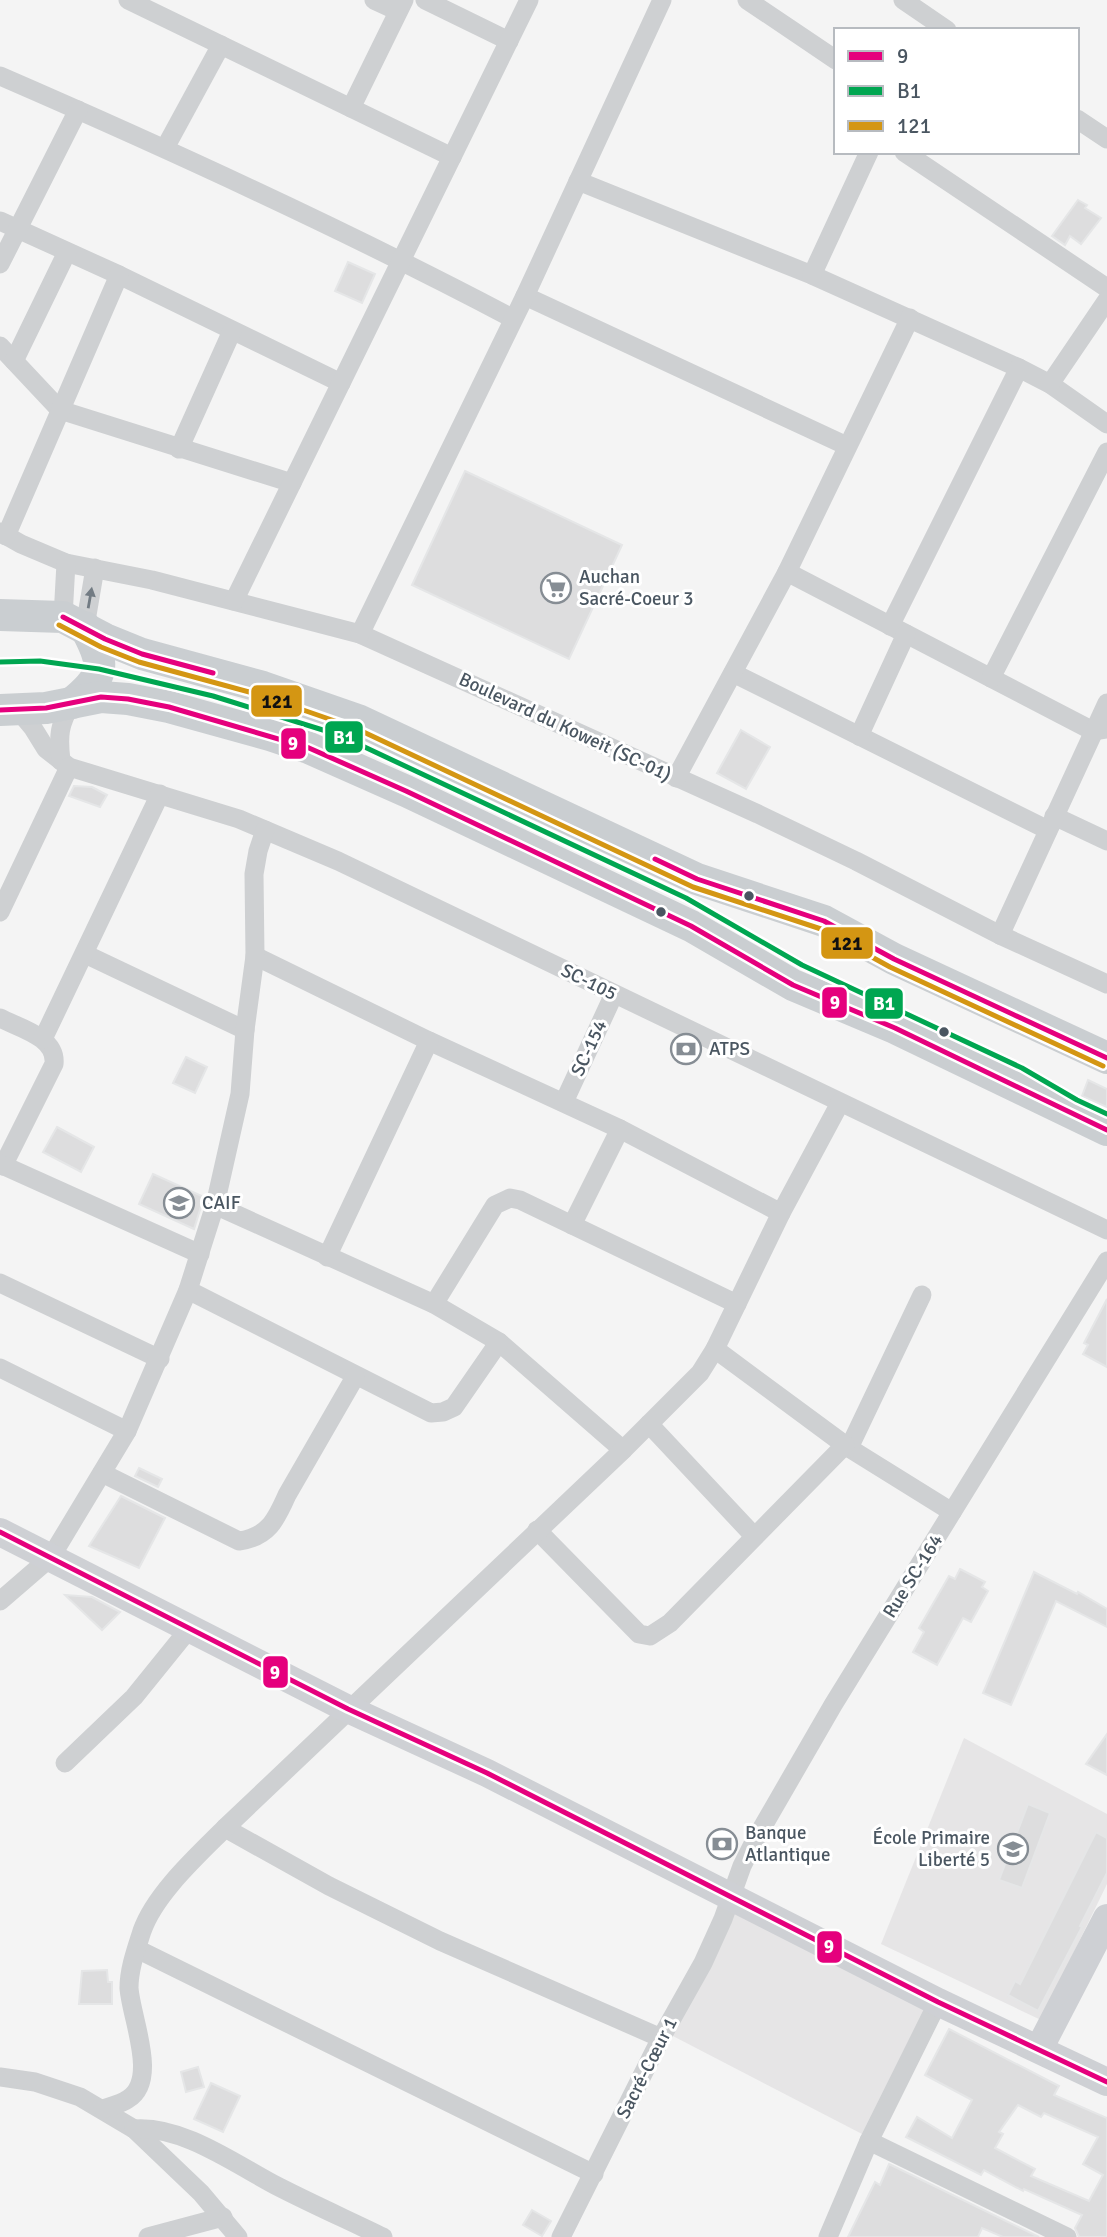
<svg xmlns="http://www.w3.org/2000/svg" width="1107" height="2237" viewBox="0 0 1107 2237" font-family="Signika,sans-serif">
  <rect width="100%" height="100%" fill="#f4f4f4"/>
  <g fill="#e6e5e6">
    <path d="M964 1738 1107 1814V1884L1041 2020 881 1944Z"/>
    <path d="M735 1909 928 2009 864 2135 671 2035Z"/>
  </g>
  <g fill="#ddddde" stroke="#e5e6e7" stroke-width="2" fill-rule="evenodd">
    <path d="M1078 200 1087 205 1085 208 1101 218 1081 244 1070 236 1065 245 1052 236Z"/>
    <path d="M348 262 375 274 362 303 335 291Z"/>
    <path d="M465 471 622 545 569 659 412 585Z"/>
    <path d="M741 730 770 747 746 789 717 773Z"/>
    <path d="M74 786 92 787 107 795 100 807 69 796Z"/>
    <path d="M186 1057 207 1067 195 1093 173 1083Z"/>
    <path d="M1088 1080 1107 1089V1107L1082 1096Z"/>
    <path d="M57 1127 94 1147 81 1172 43 1152Z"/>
    <path d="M153 1174 204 1197 194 1229 139 1204Z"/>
    <path d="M1107 1299V1367L1083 1354 1088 1345 1084 1343Z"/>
    <path d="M139 1468 162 1479 158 1487 135 1476Z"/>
    <path d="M121 1496 165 1518 139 1568 89 1546Z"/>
    <path d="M960 1569 985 1582 982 1587 988 1591 971 1622 963 1618 937 1665 913 1652 924 1632 919 1628 949 1576 955 1579Z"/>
    <path d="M1034 1572 1077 1594 1078 1592 1107 1609V1627L1056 1601 1011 1705 983 1693Z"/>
    <path d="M65 1595 92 1597 120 1612 102 1630Z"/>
    <path d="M1107 1734V1775L1086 1764Z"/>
    <path d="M1028 1804 1050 1813 1022 1888 999 1880Z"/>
    <path d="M1096 1832 1107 1838V1873L1080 1926 1082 1927 1038 2011 1008 1995 1015 1981 1020 1984Z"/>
    <path d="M107 1970 108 1982H112V2004H79L82 1971Z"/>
    <path d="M949 2029 1059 2086 1054 2095 1107 2118V2237H1079L1075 2228 1082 2215 1024 2189 1023 2191 984 2170 981 2175 906 2137 917 2117 952 2138 972 2100 925 2075ZM1018 2105 1041 2117 1044 2113 1098 2137 1083 2164 1103 2175 1089 2201 1031 2176 1035 2169 995 2148 1003 2134 999 2132Z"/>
    <path d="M198 2067 204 2087 186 2092 181 2072Z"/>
    <path d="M211 2083 240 2096 223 2132 194 2119Z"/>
    <path d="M889 2164 1039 2237H1003L982 2228 978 2237H848L875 2182 880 2185Z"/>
    <path d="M532 2210 551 2221 542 2236 523 2225Z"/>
  </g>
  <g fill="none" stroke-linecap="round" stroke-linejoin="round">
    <g stroke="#ced0d2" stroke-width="19">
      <path d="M128 0 452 157"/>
      <path d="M374 0 398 11"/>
      <path d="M425 0 509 41"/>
      <path d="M747 0 836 60"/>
      <path d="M903 0 947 30"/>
      <path d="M0 76C173 151 345 230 512 318"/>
      <path d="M351 108 404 0"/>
      <path d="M1077 119 1107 139"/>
      <path d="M165 148 221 45"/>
      <path d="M904 152 1107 288"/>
      <path d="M578 181 812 275 1019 368 1050 384 1107 424"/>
      <path d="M0 221 119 275 341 383"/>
      <path d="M0 264 78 110"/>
      <path d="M812 275 869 152"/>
      <path d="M525 296 847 446"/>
      <path d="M0 346 60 410 292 483"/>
      <path d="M14 361 67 252"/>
      <path d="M1050 384 1107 300"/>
      <path d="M179 449 232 331"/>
      <path d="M0 532 21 544 66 563 152 580 360 634 758 814 856 861 1000 935 1107 984"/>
      <path d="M6 536 119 275"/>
      <path d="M787 572 1093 731 1107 729"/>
      <path d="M234 601 529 0"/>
      <path d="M63 617 66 563"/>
      <path d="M890 626 1019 368"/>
      <path d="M85 627 95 568"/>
      <path d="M360 634 525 296 662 0"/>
      <path d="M733 673 1048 830"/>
      <path d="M991 678 1107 452"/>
      <path d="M18 710 33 728 46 749 69 767 239 819 338 861 1107 1230"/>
      <path d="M859 736 906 634"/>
      <path d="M61 761C58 736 59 724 72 703"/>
      <path d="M676 778 787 572 910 318"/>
      <path d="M1054 816 1107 841"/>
      <path d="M0 912 69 767"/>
      <path d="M1000 935 1107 703"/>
      <path d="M85 954 245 1030"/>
      <path d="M255 956 429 1041 620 1129 781 1213"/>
      <path d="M0 1018C19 1028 57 1037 54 1064L3 1166"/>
      <path d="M43 1039 160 794"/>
      <path d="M564 1102 614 994"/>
      <path d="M0 1164 200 1254"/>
      <path d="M215 1205 434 1304 499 1342 623 1450"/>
      <path d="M572 1225 620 1129"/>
      <path d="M327 1257 429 1041"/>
      <path d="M0 1283 160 1359"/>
      <path d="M188 1290 431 1413 443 1412 454 1407 499 1342"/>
      <path d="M434 1304 495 1205 510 1198 520 1200 737 1304"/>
      <path d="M715 1349 849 1448 952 1512"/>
      <path d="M0 1368 127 1431"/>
      <path d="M649 1424 754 1536"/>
      <path d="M849 1448 922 1295"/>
      <path d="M102 1473 239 1541C268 1537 276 1520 287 1495L355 1377"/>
      <path d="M537 1530 639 1634 650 1636 670 1623 845 1445"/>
      <path d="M0 1601 51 1557 127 1431 188 1290 215 1205 240 1094 245 1030 255 956 254 874 258 851 265 830"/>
      <path d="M65 1763 134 1697 189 1629"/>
      <path d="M225 1828 329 1886 440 1941 661 2038"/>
      <path d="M137 1949 594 2174"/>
      <path d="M0 2077 35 2082 80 2097 134 2129 201 2193 238 2237"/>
      <path d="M103 2109C111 2106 121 2104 128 2099 159 2080 131 2018 129 1988 129 1969 136 1950 142 1931 155 1894 197 1856 225 1828L623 1450 700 1373 715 1349 781 1213 840 1103"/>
      <path d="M134 2129C182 2125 235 2164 277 2186 312 2204 348 2220 383 2237"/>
      <path d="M869 2141 1067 2237"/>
      <path d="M148 2237 223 2217"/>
      <path d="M561 2237 661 2038 703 1963 723 1919 742 1866 755 1840 833 1705 1107 1261"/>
      <path d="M828 2237 869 2141 938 2002"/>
    </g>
    <g stroke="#ced0d4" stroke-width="28">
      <path d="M0 1532 348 1709 487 1773 938 2002 1107 2082"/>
      <path d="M1039 2049 1107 1918"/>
    </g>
    <g stroke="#caced1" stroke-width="32">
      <path d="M0 615 63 617 105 639 142 654 263 687 358 720 697 879 824 921 894 959 1107 1058"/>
      <path d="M72 703C107 675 105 664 85 627"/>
      <path d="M0 710 46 708 101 697 128 699 169 707 270 735 309 748 406 791 691 926 793 985 895 1028 1107 1130"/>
    </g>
    <g stroke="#fff" stroke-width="10">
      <g id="bus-1">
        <path d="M63 617 105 639 142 654 213 673"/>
        <path d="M0 710 46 708 101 697 128 699 169 707 309 748 406 791 691 926 793 985 895 1028 1107 1130"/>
        <path d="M655 859 697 879 824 921 894 959 1107 1058"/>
        <path d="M0 1532 348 1709 487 1773 938 2002 1107 2082"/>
      </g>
    </g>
    <g stroke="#fff" stroke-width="10">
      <path id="bus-2" d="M0 662 40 661 99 669 213 696 339 735 686 898 802 965 1022 1068 1077 1100 1107 1114"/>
    </g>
    <g stroke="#fff" stroke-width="10">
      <path id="bus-3" d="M59 625 101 647 139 662 260 695 355 728 693 887 821 929 890 967 1103 1066"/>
    </g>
    <use href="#bus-1" stroke="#e5007d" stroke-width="5"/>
    <use href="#bus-2" stroke="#00a651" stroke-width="5"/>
    <use href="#bus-3" stroke="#d49613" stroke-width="5"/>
  </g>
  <defs><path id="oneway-solid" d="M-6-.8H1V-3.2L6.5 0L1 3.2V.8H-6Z" transform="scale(1.75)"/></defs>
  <use fill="#727b83" href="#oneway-solid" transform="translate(90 598) rotate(-80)"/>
  <defs>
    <g id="supermarket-ring" transform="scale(1.575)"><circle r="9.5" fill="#fff" stroke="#868d94" stroke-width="1.5"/><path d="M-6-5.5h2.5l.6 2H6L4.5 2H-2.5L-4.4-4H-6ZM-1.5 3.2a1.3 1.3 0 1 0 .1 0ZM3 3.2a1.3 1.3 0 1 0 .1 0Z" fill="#868d94"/></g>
    <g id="bank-ring" transform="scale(1.575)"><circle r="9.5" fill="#fff" stroke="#868d94" stroke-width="1.5"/><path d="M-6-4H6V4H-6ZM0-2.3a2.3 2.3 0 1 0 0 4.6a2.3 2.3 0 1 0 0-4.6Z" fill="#868d94"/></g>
    <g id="school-ring" transform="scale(1.575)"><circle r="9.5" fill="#fff" stroke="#868d94" stroke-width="1.5"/><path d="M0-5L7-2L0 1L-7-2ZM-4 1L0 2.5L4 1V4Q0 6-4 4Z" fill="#868d94"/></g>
  </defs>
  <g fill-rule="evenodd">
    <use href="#supermarket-ring" x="556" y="588"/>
    <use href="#bank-ring" x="686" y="1049"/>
    <use href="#school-ring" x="179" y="1203"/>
    <use href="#bank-ring" x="722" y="1844"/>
    <use href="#school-ring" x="1013" y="1849"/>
  </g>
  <g fill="#4a5661" stroke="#fff" stroke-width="2.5">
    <circle cx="749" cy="896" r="6"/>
    <circle cx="661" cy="912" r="6"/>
    <circle cx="944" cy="1032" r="6"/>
  </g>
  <g text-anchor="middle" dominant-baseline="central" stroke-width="6" stroke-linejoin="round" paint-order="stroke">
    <g font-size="19" fill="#4a5661" stroke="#fff" text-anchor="start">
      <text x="579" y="577">Auchan<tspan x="579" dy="22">Sacré-Coeur 3</tspan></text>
      <text x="709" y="1049">ATPS</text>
      <text x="202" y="1203">CAIF</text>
      <text x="745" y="1833">Banque<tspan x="745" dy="22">Atlantique</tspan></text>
      <text x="990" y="1838" text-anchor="end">École Primaire<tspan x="990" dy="22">Liberté 5</tspan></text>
    </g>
    <g font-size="19" fill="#4a5661" stroke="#fff">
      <text transform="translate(565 727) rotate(25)">Boulevard du Koweit (SC-01)</text>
      <text transform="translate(589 982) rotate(26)">SC-105</text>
      <text transform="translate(589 1048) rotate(-65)">SC-154</text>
      <text transform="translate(913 1576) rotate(-58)">Rue SC-164</text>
      <text transform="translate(647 2068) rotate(-63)">Sacré-Cœur 1</text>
    </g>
  </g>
  <g stroke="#fff" stroke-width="2.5">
    <rect x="250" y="684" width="53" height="34" rx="7" fill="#d49613"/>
    <rect x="324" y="720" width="40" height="34" rx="7" fill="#00a651"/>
    <rect x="280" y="727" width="27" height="33" rx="7" fill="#e5007d"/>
    <rect x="820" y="926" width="54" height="34" rx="7" fill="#d49613"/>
    <rect x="821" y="986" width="27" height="33" rx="7" fill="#e5007d"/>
    <rect x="864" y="987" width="40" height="33" rx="7" fill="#00a651"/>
    <rect x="262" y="1655" width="27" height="34" rx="7" fill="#e5007d"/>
    <rect x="816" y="1930" width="27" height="34" rx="7" fill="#e5007d"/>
  </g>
  <g font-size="19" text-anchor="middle" font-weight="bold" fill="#fff">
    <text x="344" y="744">B1</text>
    <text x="293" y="750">9</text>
    <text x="835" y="1009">9</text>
    <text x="884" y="1010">B1</text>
    <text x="275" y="1679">9</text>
    <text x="829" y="1953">9</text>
  </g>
  <g font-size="19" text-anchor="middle" font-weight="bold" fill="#111">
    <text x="277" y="708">121</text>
    <text x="847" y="950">121</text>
  </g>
  <rect x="834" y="28" width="245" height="126" fill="#ffffff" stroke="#b7bbc0" stroke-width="2"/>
  <rect x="848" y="51" width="35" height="10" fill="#e5007d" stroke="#b7bbc0" stroke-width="2"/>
  <text x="897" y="63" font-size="21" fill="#4a5661">9</text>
  <rect x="848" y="86" width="35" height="10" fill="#00a651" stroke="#b7bbc0" stroke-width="2"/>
  <text x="897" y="98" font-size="21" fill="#4a5661">B1</text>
  <rect x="848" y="121" width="35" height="10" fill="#d49613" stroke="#b7bbc0" stroke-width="2"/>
  <text x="897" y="133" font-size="21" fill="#4a5661">121</text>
</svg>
